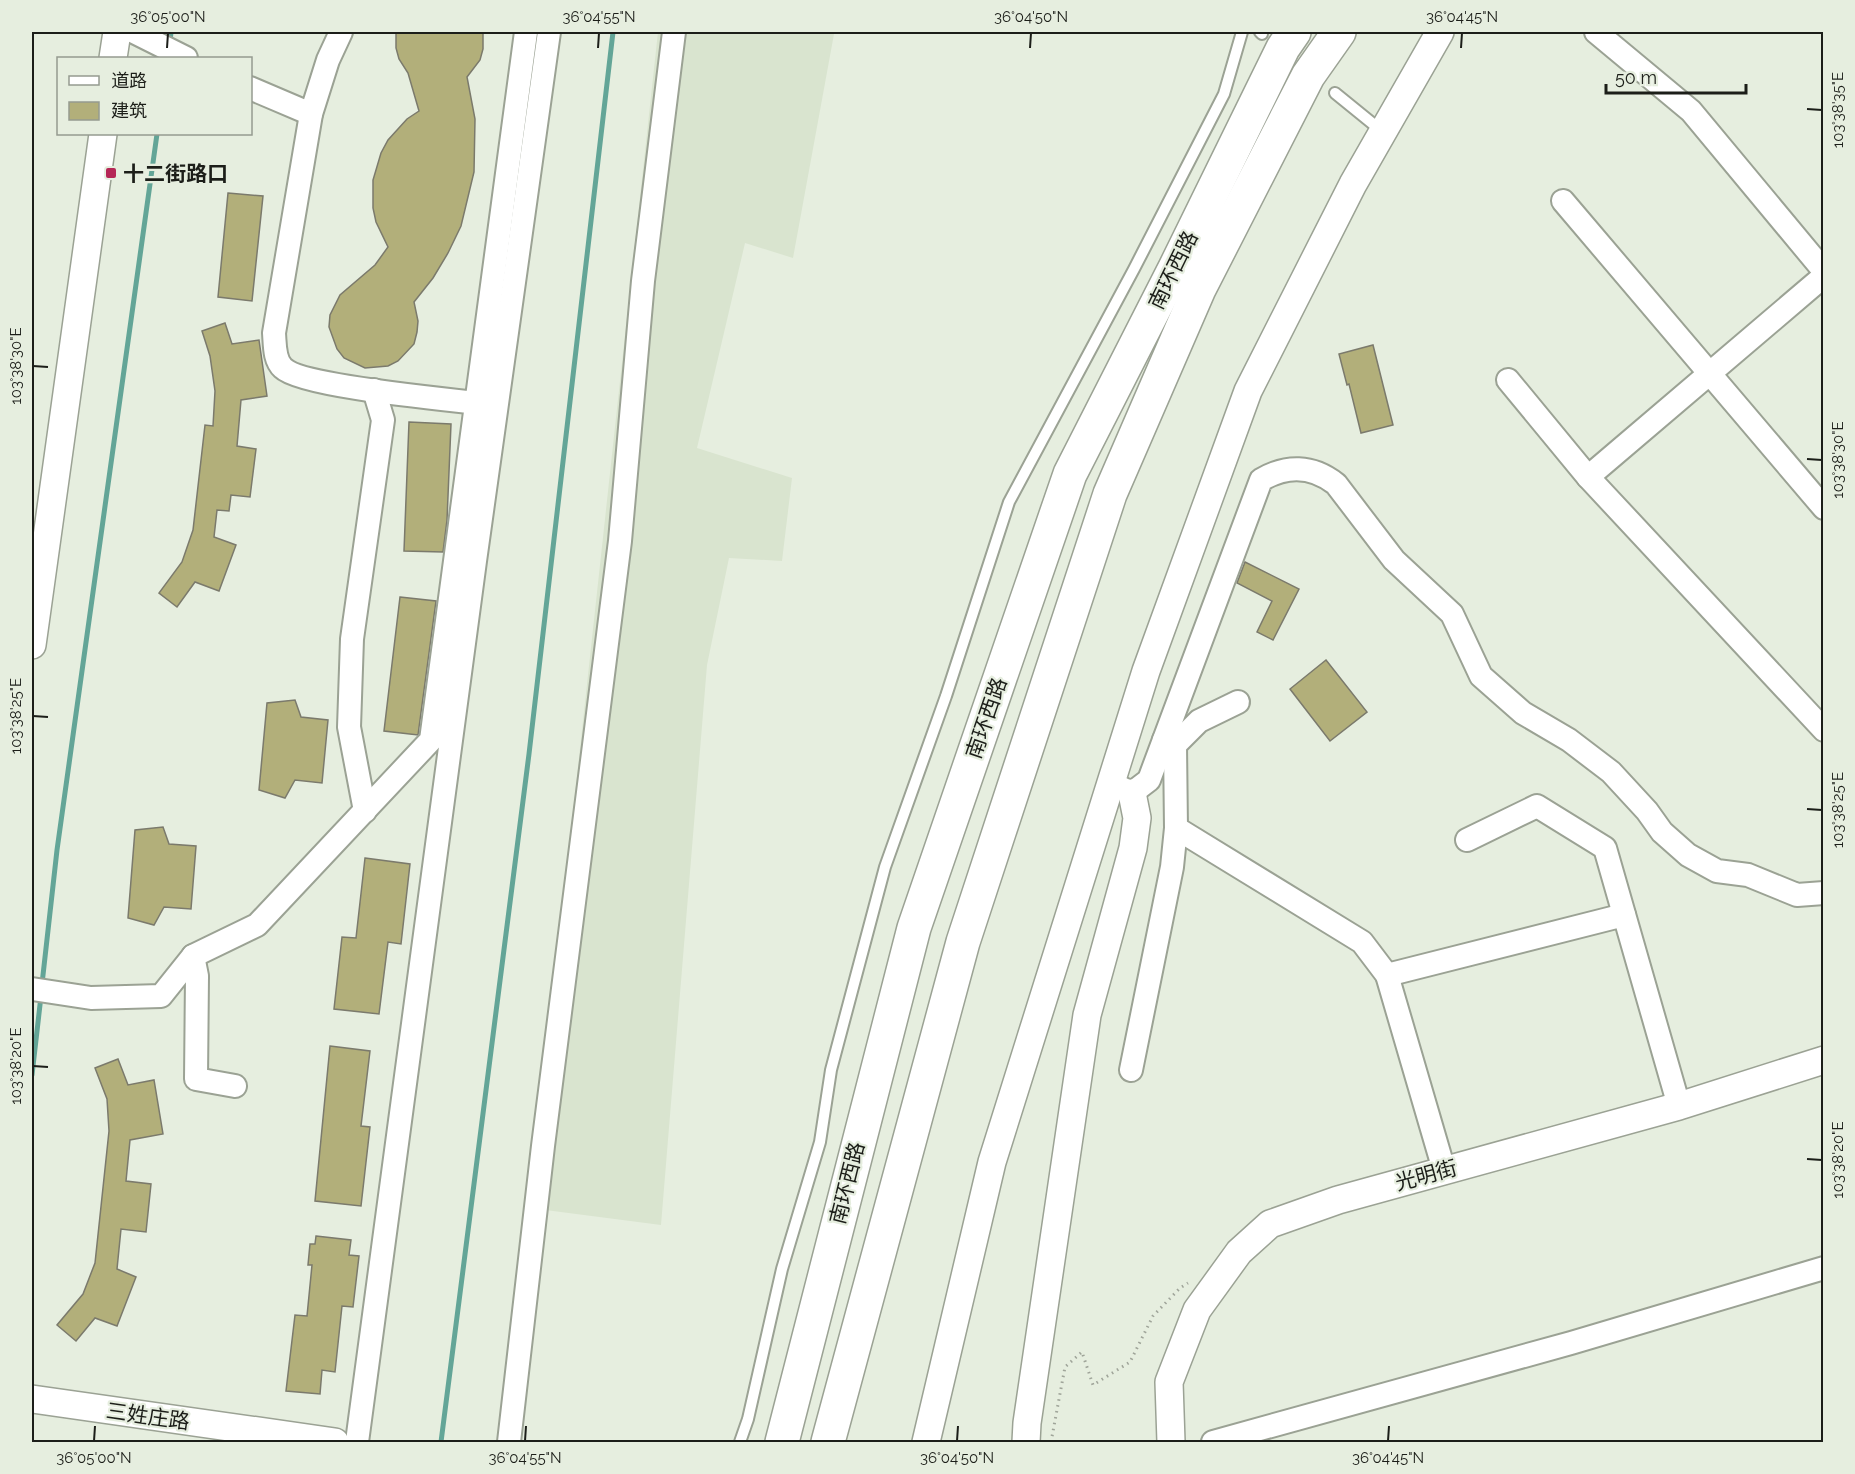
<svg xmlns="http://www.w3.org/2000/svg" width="1855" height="1474" viewBox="0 0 1855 1474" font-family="Raleway,'Noto Sans SC',sans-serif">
  <rect width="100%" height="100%" fill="#e6eedf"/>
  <path fill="#d9e4cf" d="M658 32H907L834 34 793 258 745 243 697 448 792 478 782 561 729 558 707 665 661 1225 530 1208Z"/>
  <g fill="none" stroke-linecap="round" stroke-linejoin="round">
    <g stroke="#63a597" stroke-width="5">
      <path d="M170 42 171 32"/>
      <path d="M42 984 57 850 157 134"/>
      <path d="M32 1075 41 996"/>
      <path d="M441 1442 529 754 613 32"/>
    </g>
  </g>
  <g fill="#b2af7a" stroke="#7b7a6c" stroke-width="1.5">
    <path d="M396 32H483V49L480 60 467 77 475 119 474 172 461 226 448 253 433 278 414 302 418 321 417 332 414 344 398 361 388 366 365 368 344 358 337 349 329 327 330 315 340 295 375 265 388 247 376 222 373 208V180L381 153 388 140 407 119 419 111 408 73 399 59 396 48Z"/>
    <path d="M228 193 263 196 252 301 218 297Z"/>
    <path d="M225 323 232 344 259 340 267 396 241 400 237 446 256 449 250 497 231 495 229 511 217 510 214 537 236 545 219 591 195 582 177 607 159 593 182 562 193 530 205 425 213 426 215 391 210 356 202 331Z"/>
    <path d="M1373 345 1393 425 1361 433 1349 384 1347 385 1339 354Z"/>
    <path d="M409 422 451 424 447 520 443 552 404 551Z"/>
    <path d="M1245 562 1299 589 1273 640 1257 632 1272 601 1237 583Z"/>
    <path d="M400 597 436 601 418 735 384 731Z"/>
    <path d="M1326 660 1367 712 1330 741 1290 689Z"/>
    <path d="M295 700 301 717 328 720 322 783 295 780 285 798 259 790 267 703Z"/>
    <path d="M163 827 169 844 196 846 191 909 164 907 154 925 128 918 135 830Z"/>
    <path d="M365 858 410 864 401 944 388 942 379 1014 334 1009 342 937 356 938Z"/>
    <path d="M330 1046 370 1051 361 1126 370 1127 361 1206 315 1201Z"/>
    <path d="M118 1059 128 1085 154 1080 163 1134 130 1140 126 1181 151 1184 146 1232 121 1229 117 1269 136 1277 117 1326 95 1318 76 1341 57 1325 83 1294 95 1263 109 1131 107 1099 95 1068Z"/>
    <path d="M316 1236 351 1240 349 1255 359 1256 353 1307 342 1306 335 1372 322 1370 320 1394 286 1391 295 1315 307 1316 312 1265H308L310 1244H315Z"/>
  </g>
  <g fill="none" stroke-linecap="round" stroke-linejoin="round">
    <g stroke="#9ba294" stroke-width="14">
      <g id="service">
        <path d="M1260 32 1262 34"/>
        <path d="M1335 93 1383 132"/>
        <path d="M740 1442 748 1419 782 1269 820 1142 831 1070 885 867 946 696 1009 502 1134 269 1224 94 1242 32"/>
      </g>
    </g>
    <g stroke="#9ba294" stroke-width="26">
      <g id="minor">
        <path d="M134 32 186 58"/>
        <path d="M341 32 328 60 311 114 274 333C275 345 274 360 283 368 301 386 444 399 477 403"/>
        <path d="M1596 32 1691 111 1824 271"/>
        <path d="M250 88 311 114"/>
        <path d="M1563 201 1824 508"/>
        <path d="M1508 380 1588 477 1824 730"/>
        <path d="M1588 477 1824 276"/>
        <path d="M1175 745 1199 721 1238 702"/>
        <path d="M1117 786 1132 793 1149 780 1261 480C1286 465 1312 465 1336 484L1394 560 1452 614 1481 676 1523 713 1569 740 1611 772 1647 811 1662 832 1688 855 1717 871 1748 875 1797 895 1824 893"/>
        <path d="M365 811 349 727 352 639 383 420 374 390"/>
        <path d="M1176 828 1362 942 1387 975 1444 1170"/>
        <path d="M1467 840 1537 806 1605 848 1679 1106"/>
        <path d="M193 956 197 976 196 1079 235 1086"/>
        <path d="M1387 975 1624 915"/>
        <path d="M32 989 91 998 161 996 193 956 257 925 431 740 526 32"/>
        <path d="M1131 1070 1172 867 1176 828 1175 745 1164 740"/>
        <path d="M357 1442 475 561 549 32"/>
        <path d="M509 1442 543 1146 620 541 643 281 674 32"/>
        <path d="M1213 1442 1571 1343 1824 1268"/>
      </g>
    </g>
    <g stroke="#9ba294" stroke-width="30">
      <g id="tertiary">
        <path d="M113 58 117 32"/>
        <path d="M32 645 103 134"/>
        <path d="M32 1399 335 1442"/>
        <path d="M926 1442 992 1162 1146 671 1248 391 1353 184 1440 32"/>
        <path d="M1026 1442 1027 1423 1087 1015 1133 848 1137 818 1132 793"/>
        <path d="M1171 1442 1169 1382 1197 1310 1239 1252 1270 1224 1338 1200 1679 1106 1824 1060"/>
      </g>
    </g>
    <g stroke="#9ba294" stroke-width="36">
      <g id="trunk">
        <path d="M782 1442 914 928 1070 474 1175 268 1283 48 1294 32"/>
        <path d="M828 1442 963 942 1110 494 1199 289 1308 76 1339 32"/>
      </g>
    </g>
    <path stroke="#9fa499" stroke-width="3" stroke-dasharray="1.5 4.5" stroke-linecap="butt" d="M1051 1442 1065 1367 1082 1352 1093 1385 1130 1362 1153 1316 1180 1288 1188 1283"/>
    <use href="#service" stroke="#fff" stroke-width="10"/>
    <use href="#minor" stroke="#fff" stroke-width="22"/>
    <use href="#tertiary" stroke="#fff" stroke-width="27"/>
    <use href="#trunk" stroke="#fff" stroke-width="33"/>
  </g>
  <path fill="none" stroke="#1c1e19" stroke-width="2" d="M167 48 168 33M598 48 599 33M1030 48 1031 33M1461 48 1462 33M1807 109 1822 110M33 366 48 367M1807 459 1822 460M33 716 48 717M1807 809 1822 810M33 1066 48 1067M1807 1159 1822 1160M94 1441 95 1426M525 1441 526 1426M957 1441 958 1426M1388 1441 1389 1426"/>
  <rect fill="#b52656" stroke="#e6eedf" stroke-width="2" x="105" y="167" width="12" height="12" rx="3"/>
  <g text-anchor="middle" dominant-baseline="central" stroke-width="4.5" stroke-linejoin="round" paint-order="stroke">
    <g font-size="21" font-weight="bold" fill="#1c1e19" stroke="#e6eedf" text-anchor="start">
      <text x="123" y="173">十二街路口</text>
    </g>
    <g font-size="21" fill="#1c1e19" stroke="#e6eedf">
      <text transform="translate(1173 270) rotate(-64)">南环西路</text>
      <text transform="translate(986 718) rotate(-71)">南环西路</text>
      <text transform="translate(1426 1175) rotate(-15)">光明街</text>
      <text transform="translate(847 1183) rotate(-76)">南环西路</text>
      <text transform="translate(148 1416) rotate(8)">三姓庄路</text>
    </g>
  </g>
  <rect width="1855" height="1474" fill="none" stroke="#e6eedf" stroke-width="66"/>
  <rect x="57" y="57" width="195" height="78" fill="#e6eedf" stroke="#959b90" stroke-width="1.5"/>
  <rect x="69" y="76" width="30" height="9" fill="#ffffff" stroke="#959b90" stroke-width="1.5"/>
  <text x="111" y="87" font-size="18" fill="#1c1e19">道路</text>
  <rect x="69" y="102" width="30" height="18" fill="#b2af7a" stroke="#959b90" stroke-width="1.5"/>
  <text x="111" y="117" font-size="18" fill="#1c1e19">建筑</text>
  <path d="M1606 84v9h140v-9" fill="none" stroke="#1c1e19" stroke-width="3"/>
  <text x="1615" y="84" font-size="18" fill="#1c1e19" stroke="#e6eedf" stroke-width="4.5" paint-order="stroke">50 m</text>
  <rect x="33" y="33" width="1789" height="1408" fill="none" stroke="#1c1e19" stroke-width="2"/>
  <g font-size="15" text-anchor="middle" fill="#1c1e19">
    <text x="168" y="22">36°05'00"N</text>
    <text x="599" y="22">36°04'55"N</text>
    <text x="1031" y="22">36°04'50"N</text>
    <text x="1462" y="22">36°04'45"N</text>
    <text transform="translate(1838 110) rotate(-90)" y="5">103°38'35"E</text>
    <text transform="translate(16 366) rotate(-90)" y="5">103°38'30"E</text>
    <text transform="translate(1838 460) rotate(-90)" y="5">103°38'30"E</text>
    <text transform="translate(16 716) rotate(-90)" y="5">103°38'25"E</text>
    <text transform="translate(1838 810) rotate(-90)" y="5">103°38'25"E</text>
    <text transform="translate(16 1066) rotate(-90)" y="5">103°38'20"E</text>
    <text transform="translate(1838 1160) rotate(-90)" y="5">103°38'20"E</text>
    <text x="94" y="1463">36°05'00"N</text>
    <text x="525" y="1463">36°04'55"N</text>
    <text x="957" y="1463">36°04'50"N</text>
    <text x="1388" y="1463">36°04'45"N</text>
  </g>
</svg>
